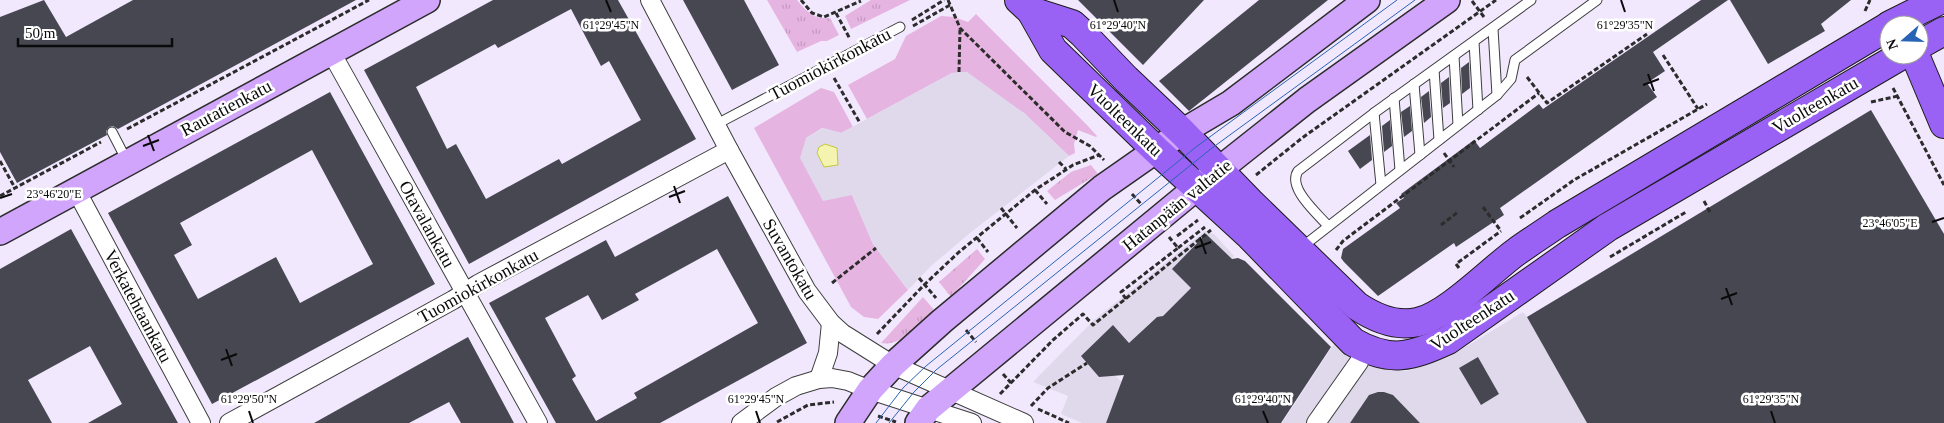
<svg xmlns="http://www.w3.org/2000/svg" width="1944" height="423" viewBox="0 0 1944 423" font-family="Georgia,serif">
  <defs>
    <pattern id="grass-tufts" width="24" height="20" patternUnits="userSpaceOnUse" patternTransform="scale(1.25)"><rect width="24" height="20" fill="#e6b4e1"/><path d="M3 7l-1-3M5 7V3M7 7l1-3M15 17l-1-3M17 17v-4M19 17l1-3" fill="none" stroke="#c499c0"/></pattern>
  </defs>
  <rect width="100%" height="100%" fill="#f2e8fe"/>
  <g fill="url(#grass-tufts)">
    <path d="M767 0H797C807 12 814 20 830 18L839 35 827 41H821L797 52Z"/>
    <path d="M871 0H910L851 29 845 16Z"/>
    <path d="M1091 165 1098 174 1055 200 1047 191 1071 172Z"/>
    <path d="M977 249 985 259 951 297 939 282Z"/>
    <path d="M923 297 935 311C921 324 901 347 881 343Z"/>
  </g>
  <g fill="#e6b4e1">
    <path d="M976 14 1087 125 1097 136 1096 137 1078 130 1074 144 1075 153 1069 156 1024 113 952 73 867 119 848 85 895 59 906 36 941 16 954 17 968 22Z"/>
    <path d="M821 88 834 92 853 127 841 133 822 128 806 138 852 195 873 244 908 290 878 319 864 317 851 307 754 128Z"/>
  </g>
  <g fill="#e0d9ec" fill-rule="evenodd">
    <path d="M959 72H967L1024 113 1069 156 970 233 931 266 908 290 873 244 852 195 823 201 800 158 806 138 823 128 841 133 952 73Z"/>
    <path d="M1205 231 1214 234 1234 256 1229 262 1190 289 1161 317H1156L1129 343 1113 326 1082 356 1099 377 1111 372 1122 382 1106 423H1082L1061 414 1068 396 1033 382 1094 320Z"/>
    <path d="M1523 312 1527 317 1607 400 1609 423H1420L1393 395 1384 392 1369 395 1350 423H1282L1334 344 1359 362 1383 369 1407 371 1449 357ZM1478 357 1499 394 1481 405 1459 368Z"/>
  </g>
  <path fill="#f4f3af" stroke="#c5c838" d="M825 144 837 148 838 165 824 167 817 153 819 147Z"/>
  <g fill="#474752" fill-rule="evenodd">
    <path d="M44 0 66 37 133 0H356L118 129 113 126 109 127 106 131 107 135 17 183 0 152V17Z"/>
    <path d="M493 0H618L696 139 469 264 364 70ZM571 9 601 66 609 61 641 120 562 164 559 159 486 199 456 144 447 149 416 87 495 44 498 48Z"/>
    <path d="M683 0H744L779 65 732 90Z"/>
    <path d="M1078 0H1204L1143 65Z"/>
    <path d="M1259 0H1328L1189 111 1159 81Z"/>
    <path d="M1701 0H1728L1653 52 1665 71 1647 83 1657 97 1500 208 1504 215 1456 247 1454 243 1378 296 1344 262 1341 258 1343 249 1400 208 1396 203 1404 198 1401 194 1474 140 1480 148 1539 104 1543 109Z"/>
    <path d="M1730 0H1851L1821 24 1825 31 1768 64Z"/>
    <path d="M1469 62 1470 88 1462 94 1461 68Z"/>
    <path d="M1449 77 1450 103 1443 108 1441 83Z"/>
    <path d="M1429 91 1431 117 1424 123 1421 97Z"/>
    <path d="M330 92 435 284 212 404 108 213ZM312 150 373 264 300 303 276 257 198 299 174 255 192 245 180 223Z"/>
    <path d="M1410 106 1412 131 1404 137 1401 112Z"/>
    <path d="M1871 110 1944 234V423H1587L1527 317Z"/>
    <path d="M1390 120 1392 146 1384 152 1382 126Z"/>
    <path d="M1370 135 1372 160 1360 169 1348 151Z"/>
    <path d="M728 196 807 343 660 423H556L489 303 606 240 615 257ZM717 249 758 323 634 393 637 398 596 421 572 379 576 376 545 318 588 295 602 320 639 300 635 294Z"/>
    <path d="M71 229 120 318 178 423H88L122 404 90 346 28 380 52 423H0V269Z"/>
    <path d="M1206 234 1232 259 1238 258 1245 261 1331 347 1281 423H1106L1124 375 1099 377 1081 356 1113 325 1129 343 1157 317 1163 316 1191 288 1172 269Z"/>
    <path d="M468 337 514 423H461L449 402 409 423H314Z"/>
    <path d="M1478 357 1499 394 1481 405 1459 368Z"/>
    <path d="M1378 392H1384L1393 395 1420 423H1350L1369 395Z"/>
  </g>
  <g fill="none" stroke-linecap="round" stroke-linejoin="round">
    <g stroke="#3d3d3d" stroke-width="11">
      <g id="lane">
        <path d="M1493 29 1497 95"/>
        <path d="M1474 42 1478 110"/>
        <path d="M1454 56 1458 125"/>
        <path d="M1434 70 1439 140"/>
        <path d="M1414 84 1420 155"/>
        <path d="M1394 98 1400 170"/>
        <path d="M1374 113 1381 185"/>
        <path d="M715 125 900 27"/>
        <path d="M112 132 127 161"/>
        <path d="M1328 226C1317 213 1287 188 1298 171L1374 113 1531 0"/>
        <path d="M1302 247 1497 95 1511 79 1515 60 1597 0"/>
      </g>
    </g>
    <g stroke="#3d3d3d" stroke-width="20">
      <g id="street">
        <path d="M650 0 729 150 807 291 831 323 842 333 893 365 1024 423"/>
        <path d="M331 52 538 423"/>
        <path d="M76 190 201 423"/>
        <path d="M819 379 828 353 831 323"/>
        <path d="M229 423 453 300 478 284 729 150"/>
        <path d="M741 423 776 397 796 386 819 379 832 378 848 381 870 390 972 423"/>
        <path d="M1316 423 1359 362"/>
      </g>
    </g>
    <g stroke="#2c2c2c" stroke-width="28">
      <g id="secondary">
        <path d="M0 232 427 0"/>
        <path d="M848 423 870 390 893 365 942 321 1102 188 1182 132 1231 103 1367 0"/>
        <path d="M918 423 928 409 1196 188 1307 100 1447 0"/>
      </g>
    </g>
    <g stroke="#1b1b1b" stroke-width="30">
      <g id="primary">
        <path d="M1019 0 1031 11 1053 50 1156 150 1250 236 1353 342C1390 363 1411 357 1448 340L1608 227 1902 55"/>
        <path d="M1031 11 1072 24 1082 33 1126 79 1182 132 1250 202 1357 306C1375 318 1396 327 1418 322 1448 315 1490 271 1516 252 1530 242 1544 233 1557 224L1889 26"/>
        <path d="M1890 25 1940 0"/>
        <path d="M1919 45 1944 31"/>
        <path d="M1915 55 1944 124"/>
      </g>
    </g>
    <g stroke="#2c2c2c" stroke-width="3" stroke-dasharray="5 2.5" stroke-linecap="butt">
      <path d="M801 0 812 13 824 17 861 1"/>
      <path d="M948 0 960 28 1065 132 1090 146 1104 160"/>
      <path d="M1472 1 1484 17"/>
      <path d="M1865 11 1870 0"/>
      <path d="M836 13 850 39"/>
      <path d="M912 20 944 0"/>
      <path d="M913 26 950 5"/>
      <path d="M1663 55 1698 109"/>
      <path d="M959 72 960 28"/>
      <path d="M1527 77 1547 103 1647 34"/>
      <path d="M834 78 860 123"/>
      <path d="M1893 88 1944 185"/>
      <path d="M1871 102 1898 96"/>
      <path d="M127 129 369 0"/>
      <path d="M1444 153 1454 167"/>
      <path d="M0 161 15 188"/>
      <path d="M1059 162 1066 169"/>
      <path d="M1256 175 1302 138 1496 0"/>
      <path d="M1035 190 1047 204"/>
      <path d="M1132 194 1141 204"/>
      <path d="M0 196 101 142"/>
      <path d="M1704 201 1711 214"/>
      <path d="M1483 207 1501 231"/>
      <path d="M1001 208 1017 228"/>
      <path d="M1520 218 1574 180 1707 104"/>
      <path d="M1441 225 1458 212"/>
      <path d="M1177 236 1198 220"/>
      <path d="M977 238 988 252"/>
      <path d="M1178 248 1205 227"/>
      <path d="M1336 250 1343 241 1539 93"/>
      <path d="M1610 257 1686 212"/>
      <path d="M1459 268 1456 264 1501 231"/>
      <path d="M919 278 936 298"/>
      <path d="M832 283 876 248"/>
      <path d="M1126 299 1121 292 1178 248 1169 237"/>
      <path d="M966 330 976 342"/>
      <path d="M877 334 924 285 959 252 1035 190 1073 165 1099 155"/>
      <path d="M1003 374 1011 383"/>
      <path d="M1000 394 1053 340 1083 314 1093 325 1211 230"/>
      <path d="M1031 406 1048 388 1087 363"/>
      <path d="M1038 409 1069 423"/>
      <path d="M878 416 896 422"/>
      <path d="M777 422 808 405 834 402"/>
    </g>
    <use href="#lane" stroke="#fff" stroke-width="9"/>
    <use href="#street" stroke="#fff" stroke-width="18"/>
    <use href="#secondary" stroke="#d2a5fc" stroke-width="25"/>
    <use href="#primary" stroke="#9a62f4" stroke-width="28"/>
    <g stroke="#2864b5" stroke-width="1">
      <path d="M876 423 903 388 926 366 1196 147 1397 0"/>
      <path d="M889 423 914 392 936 370 1212 148 1415 0"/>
    </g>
  </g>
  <path fill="none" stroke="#0a0a0a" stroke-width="2" d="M606 0 611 12M1114 0 1118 12M1621 0 1625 12M1648 74 1654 91M1643 85 1659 79M148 135 154 151M143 146 159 140M674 186 680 203M669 197 685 191M0 198 12 194M1932 222 1944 218M1200 237 1206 254M1195 248 1211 242M1726 288 1732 305M1721 299 1737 293M226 349 232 366M221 360 237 354M249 411 253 423M756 411 760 423M1263 411 1268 423M1771 411 1775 423"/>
  <g text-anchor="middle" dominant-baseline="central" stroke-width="5" stroke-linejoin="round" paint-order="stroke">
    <g font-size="18" fill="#0a0a0a" stroke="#fff">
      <text transform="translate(830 64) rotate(-28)">Tuomiokirkonkatu</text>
      <text transform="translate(1815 105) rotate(-30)">Vuolteenkatu</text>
      <text transform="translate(226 108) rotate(-28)">Rautatienkatu</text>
      <text transform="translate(1125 120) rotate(44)">Vuolteenkatu</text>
      <text transform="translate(1177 205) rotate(-39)">Hatanpään valtatie</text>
      <text transform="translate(427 224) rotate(61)">Otavalankatu</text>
      <text transform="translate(790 259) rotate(60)">Suvantokatu</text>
      <text transform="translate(478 286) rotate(-29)">Tuomiokirkonkatu</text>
      <text transform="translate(138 306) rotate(62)">Verkatehtaankatu</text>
      <text transform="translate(1472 320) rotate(-33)">Vuolteenkatu</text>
    </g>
  </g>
  <g font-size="12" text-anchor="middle" fill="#0a0a0a" stroke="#fff" stroke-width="5" stroke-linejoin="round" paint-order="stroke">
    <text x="611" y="29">61°29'45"N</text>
    <text x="1118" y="29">61°29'40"N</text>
    <text x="1625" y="29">61°29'35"N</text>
    <text x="54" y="198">23°46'20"E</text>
    <text x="1890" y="227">23°46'05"E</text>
    <text x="249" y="403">61°29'50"N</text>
    <text x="756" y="403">61°29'45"N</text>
    <text x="1263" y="403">61°29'40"N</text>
    <text x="1771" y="403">61°29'35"N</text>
  </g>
  <g transform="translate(1904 40) rotate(250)"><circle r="24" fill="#ffffff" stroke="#9d9d9d"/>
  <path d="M0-4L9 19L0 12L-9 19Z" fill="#2864b5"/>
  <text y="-8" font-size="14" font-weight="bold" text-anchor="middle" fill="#0a0a0a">N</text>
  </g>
  <path d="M18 38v8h154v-8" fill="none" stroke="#0a0a0a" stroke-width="2.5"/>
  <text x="25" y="38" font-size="15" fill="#0a0a0a" stroke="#ffffff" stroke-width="4" paint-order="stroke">50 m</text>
</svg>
